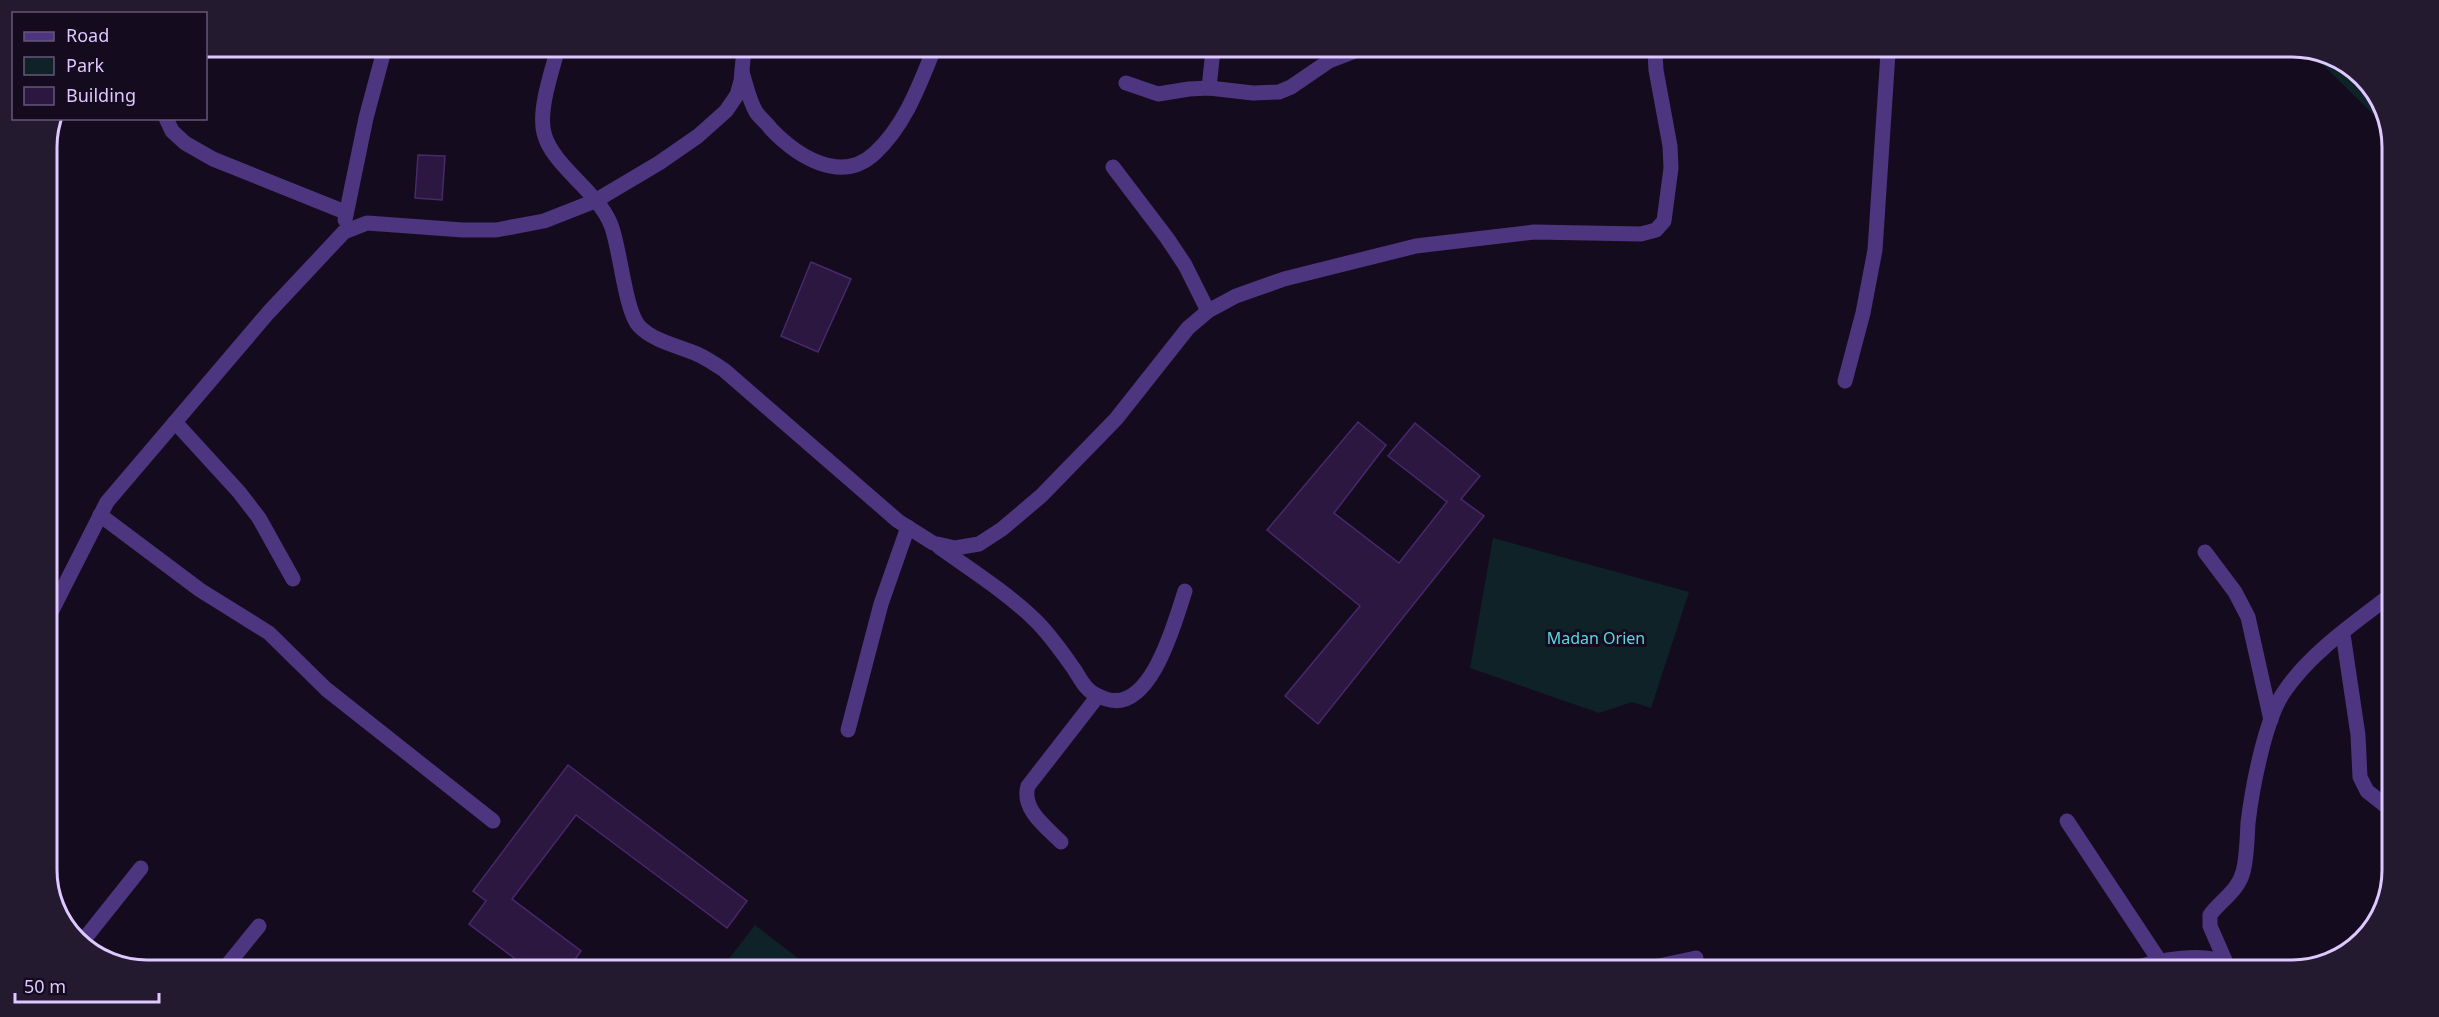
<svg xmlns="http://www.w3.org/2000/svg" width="2439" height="1017" viewBox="0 0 2439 1017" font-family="'Noto Sans',sans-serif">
  <rect width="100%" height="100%" fill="#140b1e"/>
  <g fill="#0e2228">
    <path d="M2312 54H2330L2375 91 2389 130Z"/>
    <path d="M1493 538 1689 592 1651 708 1632 702 1599 713 1470 668Z"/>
    <path d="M755 925 807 965H724Z"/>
  </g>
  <g fill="#2b1740" stroke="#49286c" stroke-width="1.5">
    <path d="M418 155 445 156 442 200 415 198Z"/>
    <path d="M811 262 851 279 818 352 781 336Z"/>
    <path d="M1358 422 1386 445 1334 513 1399 563 1447 502 1388 456 1415 423 1480 476 1461 499 1484 516 1318 724 1285 696 1360 606 1267 530Z"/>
    <path d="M568 765 747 901 727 928 576 815 512 899 581 951 571 965 522 964 469 924 486 901 473 891Z"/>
  </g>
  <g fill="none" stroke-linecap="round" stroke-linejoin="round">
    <g stroke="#4d357f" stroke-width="15">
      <path d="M558 48C552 71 538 110 544 133 552 166 598 191 611 225 620 247 625 311 639 326 653 341 678 346 697 354 706 358 715 364 724 370L898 521 933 543 955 548 979 544 1002 529 1041 496 1116 419 1188 328 1208 311 1236 296 1284 279 1416 246 1534 232 1641 234 1656 230 1664 221 1671 168 1670 146 1656 70 1655 52"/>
      <path d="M742 72C746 85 749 100 756 112 760 118 767 123 771 129 797 156 841 185 875 153 905 125 919 86 934 49"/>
      <path d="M1126 83 1158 94 1189 89 1209 88 1253 93 1279 92 1291 87 1329 61 1355 51"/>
      <path d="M1209 88 1213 50"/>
      <path d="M166 118 172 131 185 143 213 159 345 212"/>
      <path d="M1113 167 1167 238 1185 265 1208 311"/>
      <path d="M345 220 366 118 385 47"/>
      <path d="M1845 381 1863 313 1875 250 1888 53"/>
      <path d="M175 422 239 492 259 518 293 579"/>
      <path d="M100 515 200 590 269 633 326 689 493 821"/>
      <path d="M939 547C971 570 1006 592 1034 619 1049 633 1062 652 1074 669 1078 675 1082 683 1087 688 1091 693 1100 697 1106 699 1151 714 1175 621 1185 591"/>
      <path d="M2205 552 2235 592 2248 617 2271 720"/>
      <path d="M2343 634 2358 735 2360 777 2367 791 2386 806"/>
      <path d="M848 730 881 604 908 527"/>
      <path d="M2067 821 2159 960"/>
      <path d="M1061 842C1046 827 1021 809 1028 786L1098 696"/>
      <path d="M82 942 141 868"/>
      <path d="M229 963 259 926"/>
      <path d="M2227 965 2210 926V915C2221 900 2238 891 2243 872 2247 857 2247 839 2248 823 2252 789 2265 719 2284 692 2309 654 2352 625 2388 597"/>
      <path d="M1649 968 1696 958"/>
      <path d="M2130 970C2152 961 2212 948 2230 968"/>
    </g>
    <path stroke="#4d357f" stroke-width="15" d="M47 620 107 502 268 313 344 232 367 223 463 230H496L544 221 595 201 659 163 698 136 726 111 737 95 741 81 744 49"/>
  </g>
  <g text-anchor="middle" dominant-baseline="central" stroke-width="6" stroke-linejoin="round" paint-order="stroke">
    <g font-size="16" fill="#52dce1" stroke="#140b1e">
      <text x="1596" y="638">Madan Orien</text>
    </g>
  </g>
  <path d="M0 0H2439V1017H0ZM147 57H2292A90 90 0 0 1 2382 147V870A90 90 0 0 1 2292 960H147A90 90 0 0 1 57 870V147A90 90 0 0 1 147 57Z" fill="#241a30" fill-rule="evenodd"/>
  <path fill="none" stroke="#dec8ff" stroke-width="3" d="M147 57H2292A90 90 0 0 1 2382 147V870A90 90 0 0 1 2292 960H147A90 90 0 0 1 57 870V147A90 90 0 0 1 147 57Z"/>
  <rect x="12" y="12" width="195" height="108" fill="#140b1e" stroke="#655778" stroke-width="1.5"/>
  <rect x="24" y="32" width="30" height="9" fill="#4d357f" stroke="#655778" stroke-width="1.5"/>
  <text x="66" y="42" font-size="18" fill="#dec8ff">Road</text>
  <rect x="24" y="57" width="30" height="18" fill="#0e2228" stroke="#655778" stroke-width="1.5"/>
  <text x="66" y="72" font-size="18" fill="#dec8ff">Park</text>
  <rect x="24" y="87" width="30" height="18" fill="#2b1740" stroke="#655778" stroke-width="1.5"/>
  <text x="66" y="102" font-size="18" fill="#dec8ff">Building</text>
  <path d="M15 993v9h144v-9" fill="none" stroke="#dec8ff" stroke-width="3"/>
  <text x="24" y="993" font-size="18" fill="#dec8ff" stroke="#140b1e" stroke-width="4.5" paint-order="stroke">50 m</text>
</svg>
